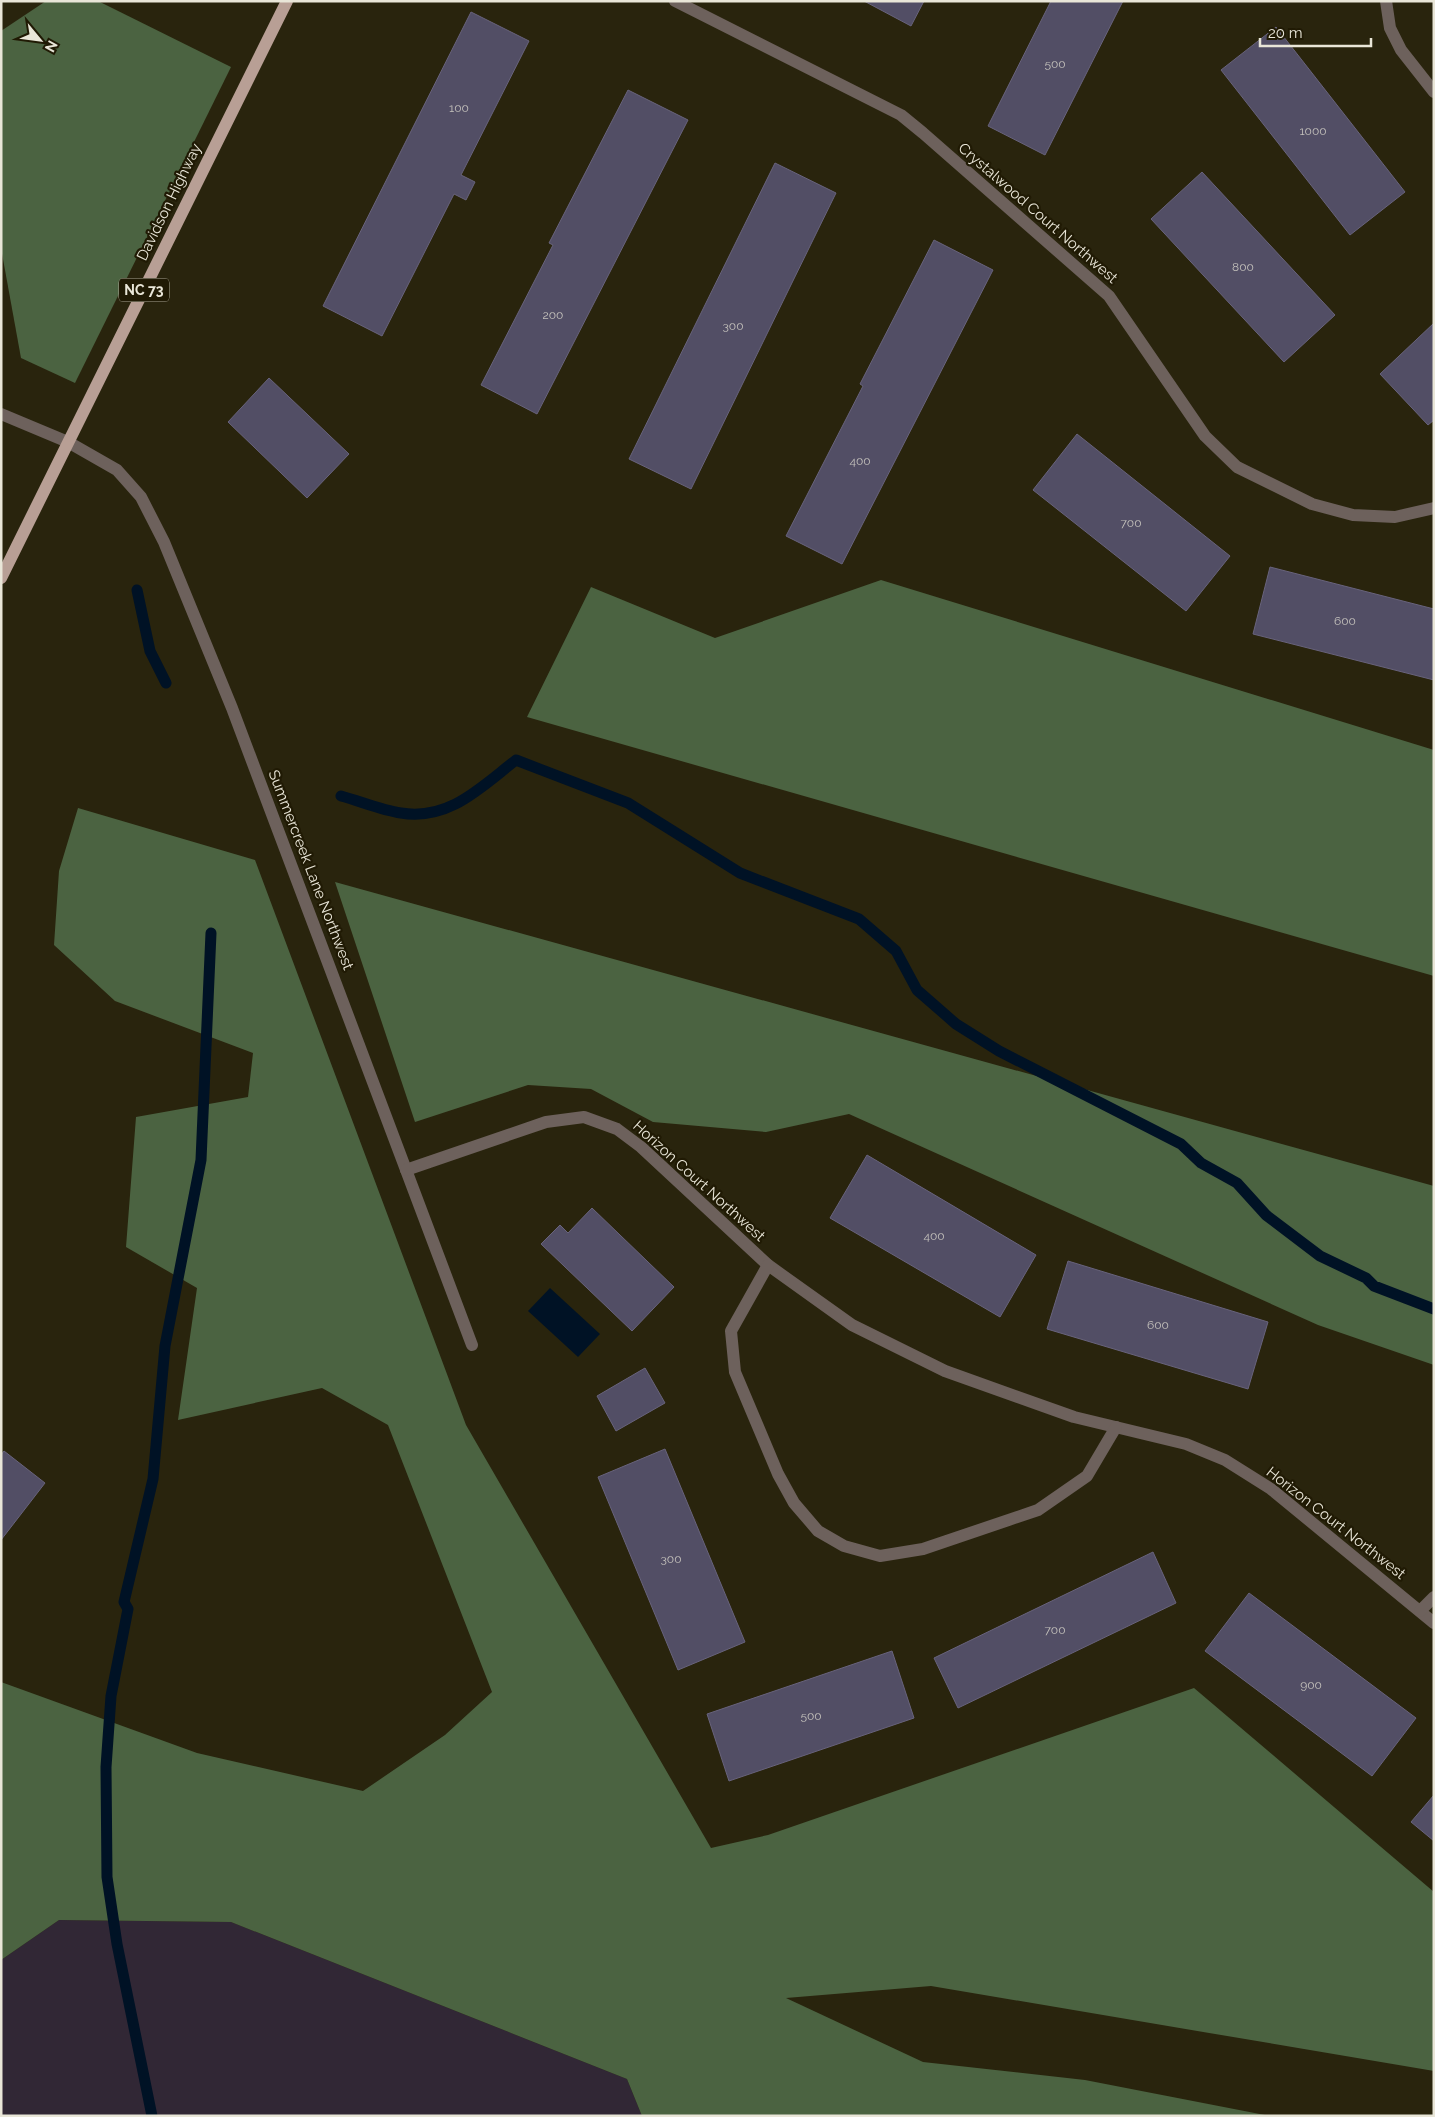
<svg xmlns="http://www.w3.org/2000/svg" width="1435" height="2117" viewBox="0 0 1435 2117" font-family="Raleway,sans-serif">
  <rect width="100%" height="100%" fill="#29240d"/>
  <path fill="#312735" d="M59 1920 231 1922 627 2079 642 2116H1V1960Z"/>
  <g fill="#4b6341">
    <path d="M46 1H98L231 67 75 383 21 358 1 248V31Z"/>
    <path d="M881 580 1434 750V976L527 717 591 587 715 638Z"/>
    <path d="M78 808 255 860 466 1425 711 1848 768 1835 1194 1688 1434 1892V2071L931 1986 786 1998 923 2062 1085 2080 1270 2116H642L627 2079 231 1922 59 1920 1 1960V1682L197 1753 363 1791 445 1735 492 1692 388 1425 322 1388 178 1420 197 1288 126 1247 136 1117 248 1097 253 1053 115 1001 54 945 59 871Z"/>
    <path d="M335 882 1434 1186V1365L1318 1325 849 1114 766 1132 653 1122 591 1089 528 1085 415 1122Z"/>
  </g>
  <path fill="#001225" d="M550 1288 600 1334 578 1357 528 1311Z"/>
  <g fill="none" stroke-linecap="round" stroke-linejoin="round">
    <g stroke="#001225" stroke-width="11">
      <path d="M137 590 150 651 166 683"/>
      <path d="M341 796C360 801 381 810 401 813 449 821 481 787 516 760L628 803 740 873 859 919 896 951 917 990 956 1024 999 1051 1181 1144 1201 1163 1237 1183 1266 1215 1320 1256 1366 1278 1374 1286 1434 1309"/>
      <path d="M152 2116 117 1944 107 1877 106 1767 111 1696 128 1609 124 1602 153 1479 165 1346 201 1160 211 933"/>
    </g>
  </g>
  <g fill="#524e65" stroke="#68637c">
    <path d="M864 1H924L911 26Z"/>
    <path d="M1051 1H1123L1045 155 988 126Z"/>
    <path d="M471 12 529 41 461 175 475 182 466 200 454 194 382 336 323 306Z"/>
    <path d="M1276 27 1405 192 1350 235 1221 70Z"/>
    <path d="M628 90 688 120 537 414 481 385 553 245 549 243Z"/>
    <path d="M775 163 836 193 691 489 629 459Z"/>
    <path d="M1202 172 1335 315 1284 362 1151 219Z"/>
    <path d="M934 240 993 270 842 564 786 536 863 386 860 384Z"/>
    <path d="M1434 323V420L1428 425 1380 374Z"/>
    <path d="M269 378 349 454 307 498 228 422Z"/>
    <path d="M1077 434 1230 556 1186 611 1033 490Z"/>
    <path d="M1270 567 1434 609V680L1253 634Z"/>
    <path d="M867 1155 1036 1255 1000 1317 830 1218Z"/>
    <path d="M592 1208 674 1287 632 1331 541 1244 560 1225 568 1233Z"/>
    <path d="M1068 1261 1268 1322 1248 1389 1047 1329Z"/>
    <path d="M645 1368 665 1403 616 1431 597 1396Z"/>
    <path d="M665 1449 745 1642 678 1670 598 1477Z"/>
    <path d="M4 1451 45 1483 1 1540V1455Z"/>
    <path d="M1153 1552 1176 1603 958 1708 934 1658Z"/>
    <path d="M1249 1593 1416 1718 1372 1776 1205 1651Z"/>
    <path d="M892 1651 914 1718 729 1781 707 1714Z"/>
    <path d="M1434 1795V1841L1411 1822Z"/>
  </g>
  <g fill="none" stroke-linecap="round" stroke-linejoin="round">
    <g stroke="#6d615c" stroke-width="12">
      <path d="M675 1 901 115 923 133 1109 296 1205 436 1237 467 1312 504 1353 515 1395 517 1434 508"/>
      <path d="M1386 1 1390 28 1401 50 1434 92"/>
      <path d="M1 414 68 442 117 470 141 497 164 542 232 708 472 1345"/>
      <path d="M406 1170 546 1122 584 1117 617 1129 641 1147 768 1265 852 1325 945 1371 1074 1417 1186 1444 1225 1460 1271 1489 1434 1623"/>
      <path d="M768 1265 731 1331 735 1372 778 1474 794 1503 818 1531 844 1546 880 1556 923 1549 1038 1510 1087 1476 1116 1427"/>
      <path d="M1420 1611 1434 1597"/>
    </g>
    <path stroke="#b89f95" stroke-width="12" d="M1 578 287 1"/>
  </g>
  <g text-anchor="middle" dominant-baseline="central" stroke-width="4.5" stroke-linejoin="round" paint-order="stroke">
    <g font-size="12" fill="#c3c0bb">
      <text x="1055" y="64">500</text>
      <text x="459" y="108">100</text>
      <text x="1313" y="131">1000</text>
      <text x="1243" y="267">800</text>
      <text x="553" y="315">200</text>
      <text x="733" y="326">300</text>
      <text x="860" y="461">400</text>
      <text x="1131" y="523">700</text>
      <text x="1345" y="621">600</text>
      <text x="934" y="1236">400</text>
      <text x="1158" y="1325">600</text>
      <text x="671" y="1559">300</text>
      <text x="1055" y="1630">700</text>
      <text x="1311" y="1685">900</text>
      <text x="811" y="1716">500</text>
    </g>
    <rect fill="#201a04" stroke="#ada998" stroke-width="1" x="119" y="278.5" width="50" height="23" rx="4"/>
    <g font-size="14" font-weight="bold" fill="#e9e6d8">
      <text x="144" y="290">NC 73</text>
    </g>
    <g font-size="15" fill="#e9e6d8" stroke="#201a04">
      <text transform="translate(169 202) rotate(-64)">Davidson Highway</text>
      <text transform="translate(1038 213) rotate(41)">Crystalwood Court Northwest</text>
      <text transform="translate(311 870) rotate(69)">Summercreek Lane Northwest</text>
      <text transform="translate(699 1181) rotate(42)">Horizon Court Northwest</text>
      <text transform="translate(1336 1523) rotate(38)">Horizon Court Northwest</text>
    </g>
  </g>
  <rect width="1435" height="2117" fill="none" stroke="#e9e6d8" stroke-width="5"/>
  <g transform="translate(40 40) rotate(119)" stroke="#201a04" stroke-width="4" paint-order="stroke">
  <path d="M0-4L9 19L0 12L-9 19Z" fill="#e9e6d8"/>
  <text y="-8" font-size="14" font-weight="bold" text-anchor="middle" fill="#e9e6d8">N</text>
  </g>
  <path d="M1260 38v8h111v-8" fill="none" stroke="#e9e6d8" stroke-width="2.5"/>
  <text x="1268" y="38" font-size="15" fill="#e9e6d8" stroke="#201a04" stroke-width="4" paint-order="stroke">20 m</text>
</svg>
